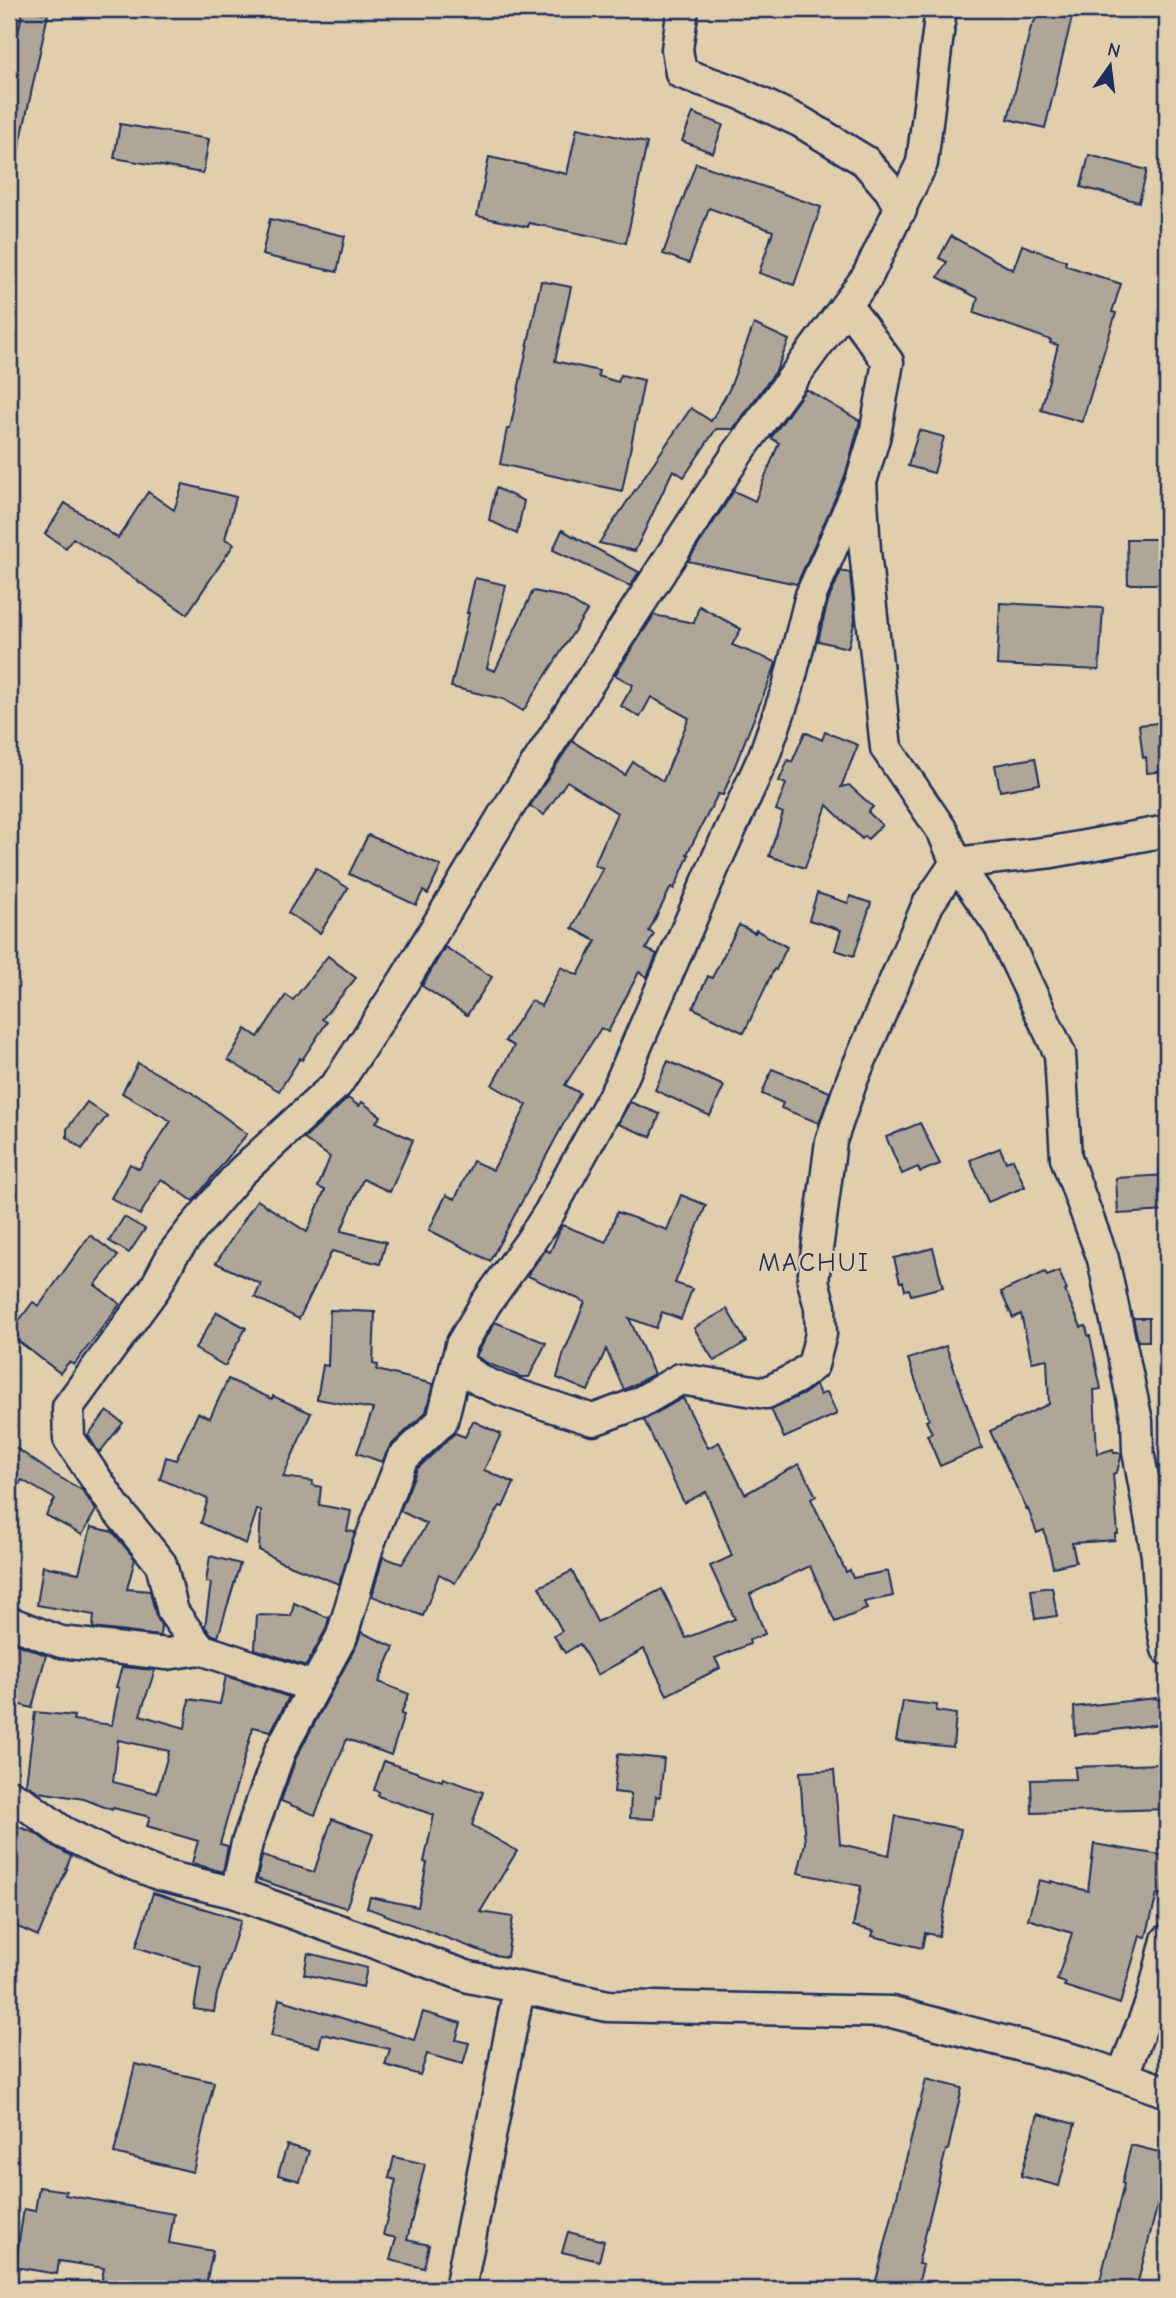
<svg xmlns="http://www.w3.org/2000/svg" width="1176" height="2298" viewBox="0 0 1176 2298" font-family="'Comic Neue',sans-serif">
  <rect width="100%" height="100%" fill="#e1ceac"/>
  <filter id="ink" filterUnits="userSpaceOnUse"><feTurbulence type="fractalNoise" baseFrequency=".0143" numOctaves="2"/><feDisplacementMap in="SourceGraphic" scale="14" xChannelSelector="R" yChannelSelector="G"/><feConvolveMatrix kernelMatrix="1 2 1 2 8 2 1 2 1" color-interpolation-filters="sRGB"/></filter>
  <g filter="url(#ink)">
    <g fill="#b0a698" stroke="#1b2f5e" stroke-width="2" fill-rule="evenodd">
      <path d="M23 9 48 14 18 154 9 153V79Z"/>
      <path d="M1042 9H1074L1045 128 1008 119 1031 27Z"/>
      <path d="M693 113 723 125 713 153 682 141Z"/>
      <path d="M120 124 209 139 203 173 114 158Z"/>
      <path d="M577 128 647 143 626 243 529 223 528 227 477 216 489 157 567 174Z"/>
      <path d="M1089 155 1147 170 1139 202 1081 187Z"/>
      <path d="M696 163 821 207 794 285 759 273 773 231 709 208 689 263 663 254Z"/>
      <path d="M270 219 345 236 337 272 262 255Z"/>
      <path d="M951 236 1013 270 1022 245 1066 261 1065 265 1121 284 1112 312 1116 313 1082 422 1041 410 1058 345 1050 343 1051 340 974 313 978 298 938 277 947 262 939 258Z"/>
      <path d="M541 281 571 287 555 361 599 371 598 376 618 382 621 375 644 380 622 491 500 464 507 429H510Z"/>
      <path d="M754 324 789 340 776 371 733 429H716L684 477 673 470 635 551 599 543 691 408 711 421 729 390Z"/>
      <path d="M806 389 860 421 845 476 797 584 688 561 734 491 755 501 779 443 771 438Z"/>
      <path d="M919 430 944 437 934 473 908 466Z"/>
      <path d="M183 484 236 497 225 539 234 544 187 614 73 538 66 548 45 534 65 503 118 538 148 492 174 510Z"/>
      <path d="M496 488 524 501 517 534 489 520Z"/>
      <path d="M562 530 639 572 630 586 553 550Z"/>
      <path d="M1127 539H1167V584H1128Z"/>
      <path d="M841 571 850 573 855 620 848 648 818 641 828 601Z"/>
      <path d="M475 578 506 585 487 668 495 671 533 591 564 597 587 611 523 711 503 699 451 687 469 613H467Z"/>
      <path d="M1000 603 1103 608 1099 670 997 665Z"/>
      <path d="M699 606 741 629 732 645 776 662 774 669 723 795 718 794 687 854 689 855 674 889 671 887 649 931 654 934 646 949 657 954 647 977 639 972 608 1032 601 1028 565 1085 580 1093 490 1261 429 1230 446 1195 455 1199 473 1161 493 1170 527 1105 492 1085 514 1046 505 1041 531 1000 541 1006 561 967 578 975 596 941 572 928 603 868 594 865 617 813 567 781 544 815 530 806 572 741 625 775 633 762 663 781 689 718 651 697 640 717 621 706 633 685 615 675 654 615 694 623Z"/>
      <path d="M1167 722V771L1147 773 1146 757 1143 758 1139 725Z"/>
      <path d="M805 732 822 740 825 732 858 745 841 787 849 785 873 807 868 812 882 825 868 839 865 836 862 839 827 805 805 868 769 856 783 813 776 810 786 784 779 781 788 760 792 762Z"/>
      <path d="M1035 758 1040 784 1000 791 995 765Z"/>
      <path d="M368 835 441 866 428 894 423 891 416 905 349 874Z"/>
      <path d="M316 868 348 888 320 933 288 913Z"/>
      <path d="M817 893 848 903 850 896 871 903 854 956 835 950 841 930 809 920Z"/>
      <path d="M739 925 755 933 756 930 787 947 776 970 774 969 744 1033 693 1008 708 976 712 978Z"/>
      <path d="M445 947 492 977 467 1015 422 986Z"/>
      <path d="M328 956 356 978 322 1019 327 1022 302 1060 300 1058 279 1091 228 1060 246 1029 258 1037 286 995 293 1000Z"/>
      <path d="M668 1061 724 1086 710 1116 655 1090Z"/>
      <path d="M138 1063 194 1094 247 1134 193 1201 161 1179 140 1215 111 1198 130 1164 139 1169 171 1121 122 1093Z"/>
      <path d="M772 1069 830 1092 819 1123 781 1108 783 1103 762 1094Z"/>
      <path d="M348 1098 359 1106 362 1102 381 1116 376 1122 413 1140 390 1192 363 1179 341 1231 386 1242 380 1264 332 1251 299 1319 255 1297 261 1284 216 1263 257 1200 307 1232 325 1190 318 1187 330 1157 304 1139Z"/>
      <path d="M87 1102 107 1116 82 1149 67 1137V1129Z"/>
      <path d="M630 1102 660 1114 651 1137 618 1124Z"/>
      <path d="M920 1123 940 1164 920 1172 918 1167 902 1174 886 1137Z"/>
      <path d="M1000 1148 1006 1162 1013 1159 1025 1187 988 1202 970 1160Z"/>
      <path d="M1167 1175V1211L1118 1214 1116 1178Z"/>
      <path d="M681 1195 706 1205 675 1283 692 1289 681 1319 662 1312 656 1328 629 1318 654 1374 624 1390 606 1349 588 1391 557 1378 565 1348H566L585 1302 528 1276 529 1273 545 1250 550 1252 562 1225 606 1242 617 1212 667 1230Z"/>
      <path d="M124 1217 145 1229 129 1253 109 1241Z"/>
      <path d="M90 1235 118 1256 95 1285 120 1304 74 1365 69 1362 60 1373 9 1334 33 1302 39 1306Z"/>
      <path d="M933 1248 943 1287 911 1295 909 1289 905 1290 903 1282H900L894 1258Z"/>
      <path d="M1059 1271 1067 1290 1065 1291 1081 1327 1086 1326 1088 1336H1090L1101 1389 1094 1390 1097 1454 1113 1449 1114 1453H1121V1457L1117 1472 1113 1474 1118 1534H1115V1540L1072 1543 1076 1562 1053 1567 1044 1530 1037 1533 1028 1509 1027 1510 990 1431 1049 1404 1047 1359 1032 1362 1021 1314 1013 1318 1001 1292 1045 1272 1047 1276Z"/>
      <path d="M727 1309 746 1342 714 1361 694 1328Z"/>
      <path d="M330 1310 375 1312 373 1364 378 1365 377 1370 433 1384 426 1412 390 1446 382 1462 357 1453 373 1409 317 1399 323 1365 328 1366Z"/>
      <path d="M217 1312 246 1328 225 1366 195 1349Z"/>
      <path d="M1133 1318H1149V1341H1138Z"/>
      <path d="M495 1322 546 1343 529 1377H521L487 1363 476 1356Z"/>
      <path d="M946 1346 982 1448 940 1466 927 1435 932 1433 926 1421 929 1419 908 1359Z"/>
      <path d="M228 1379 272 1399 273 1396 311 1413 283 1477 313 1481 312 1485 321 1487 319 1505 351 1511 347 1531 355 1532 339 1584 279 1561 259 1550 261 1510H257L246 1544 201 1523 208 1499 160 1479 166 1457 176 1460 198 1413 210 1418Z"/>
      <path d="M816 1385 820 1395 827 1392 837 1414 784 1438 771 1409 804 1394Z"/>
      <path d="M683 1398 708 1448 719 1442 745 1494 799 1464 816 1496 811 1499 846 1572 850 1570 853 1578 888 1571 893 1596 864 1602 867 1609 835 1622 810 1566 750 1594 765 1634 749 1640 750 1644 715 1658 720 1668 667 1695 644 1649 597 1675 580 1644 565 1653 554 1636 562 1631 539 1587 572 1571 597 1622 662 1589 686 1638 735 1619 710 1566 732 1556 706 1492 684 1503 644 1420Z"/>
      <path d="M107 1411 123 1423 99 1453 88 1435Z"/>
      <path d="M473 1421 501 1434 484 1470 514 1483 503 1507 500 1506 455 1583 439 1574 423 1616 372 1596 383 1557 402 1564 427 1524 400 1511 417 1469 455 1433 465 1437Z"/>
      <path d="M9 1443 52 1473 82 1490 96 1510 82 1535 46 1515 55 1499 22 1480 9 1499Z"/>
      <path d="M91 1527 113 1532 135 1559 127 1589 150 1591 156 1616 161 1625 160 1636 93 1628 94 1615 37 1605 43 1566 79 1573Z"/>
      <path d="M210 1556 240 1564 218 1637 211 1634 205 1627 211 1583 206 1582Z"/>
      <path d="M1052 1587 1057 1616 1035 1619 1031 1590Z"/>
      <path d="M294 1603 329 1618 326 1629 306 1666 255 1649 257 1615 291 1616Z"/>
      <path d="M361 1632 394 1647 379 1682 409 1694 401 1714 404 1715 391 1755 347 1739 315 1815 281 1801 296 1758 357 1644Z"/>
      <path d="M9 1641 46 1655 32 1708 9 1702Z"/>
      <path d="M122 1667 155 1670 140 1715 185 1728 189 1699 220 1704 226 1676 289 1697 271 1731 253 1727 220 1844 228 1846 223 1872 192 1863 198 1841 147 1826 150 1817 113 1808 112 1810 84 1799 39 1792 26 1784 35 1712 74 1716 73 1720 112 1725 119 1688 116 1687ZM118 1740 169 1751 157 1793 113 1782Z"/>
      <path d="M1156 1698 1167 1707V1723L1075 1735 1074 1707Z"/>
      <path d="M903 1701 937 1705 936 1711 956 1714 953 1747 896 1741Z"/>
      <path d="M618 1754 664 1759 660 1797 656 1796 654 1819 630 1818 631 1794 614 1792Z"/>
      <path d="M384 1761 442 1781 443 1778 483 1792 472 1825 517 1851 480 1912 513 1917 507 1957 489 1954 367 1908 370 1897 418 1907 427 1863 424 1862 434 1815 378 1796 379 1792 374 1790Z"/>
      <path d="M1159 1764 1160 1780 1165 1779 1167 1809 1032 1813 1031 1780 1076 1779 1075 1767Z"/>
      <path d="M834 1770 840 1844 889 1855 896 1816 961 1829 939 1936 925 1933 922 1948 872 1936 874 1931 853 1926 861 1886 798 1873 805 1843 800 1772Z"/>
      <path d="M332 1819 373 1834 346 1908 257 1879 262 1856 314 1872Z"/>
      <path d="M9 1823 35 1833 53 1846 71 1856 66 1869H67L38 1936 9 1923Z"/>
      <path d="M1094 1844 1167 1856 1162 1895 1157 1894 1146 1937 1140 1936 1120 2004 1064 1986 1066 1983 1057 1980 1072 1933 1028 1919 1039 1880 1051 1883V1881L1088 1891Z"/>
      <path d="M153 1893 241 1920 217 1994 214 2012 194 2009 201 1967 136 1947Z"/>
      <path d="M308 1953 367 1968 363 1987 304 1974Z"/>
      <path d="M279 1999 414 2040 423 2012 461 2023 456 2040 469 2043 463 2064 427 2054 420 2075 385 2065 390 2049 322 2034 319 2047 271 2036Z"/>
      <path d="M135 2064 214 2082 193 2172 114 2153Z"/>
      <path d="M926 2079 962 2088 948 2150H946L918 2264 923 2265 917 2289H874Z"/>
      <path d="M1038 2114 1075 2124 1059 2186 1021 2176Z"/>
      <path d="M287 2145 309 2151 300 2181 278 2175Z"/>
      <path d="M1131 2145 1167 2154V2163L1156 2211 1136 2289H1098L1124 2184 1122 2183Z"/>
      <path d="M394 2157 425 2164 407 2240 429 2245 424 2268 390 2260 396 2238 383 2235 396 2180 389 2178Z"/>
      <path d="M39 2187 66 2191 65 2195 174 2214 169 2243 213 2251 205 2289H100L104 2268 59 2261 57 2274 15 2267 24 2209 35 2211Z"/>
      <path d="M568 2232 604 2241 599 2261 562 2252Z"/>
    </g>
    <g fill="none" stroke-linecap="round" stroke-linejoin="round">
      <g stroke="#1b2f5e" stroke-width="35">
        <g id="minor">
          <path d="M683 9 677 49 681 73 739 93 801 122 865 161 890 190 901 210"/>
          <path d="M847 306 888 362 875 435 861 482 865 551 886 748 943 832 956 863 1000 927 1060 1054 1066 1158 1103 1259 1137 1421 1138 1451 1157 1555 1161 1619 1167 1649"/>
          <path d="M456 1363 481 1381 502 1390 593 1420 639 1403 680 1379 766 1393 796 1378 813 1365 821 1334 820 1307 813 1281 831 1141 852 1080 928 904 956 863 1052 852 1167 831"/>
          <path d="M9 1622 61 1642 167 1654 200 1649"/>
          <path d="M314 1687 200 1649 173 1612 161 1564 115 1507 69 1439 68 1407 155 1288 173 1254 194 1227 241 1172 337 1084 404 981 503 816 672 554 737 454 867 277 922 163 941 9"/>
          <path d="M9 1795 24 1803 63 1832 105 1853 161 1875 236 1893 469 1977 608 2006 892 2012 1079 2061 1167 2092"/>
          <path d="M236 1893 247 1843 280 1751 342 1636 368 1546 402 1459 442 1421 461 1345 486 1303 530 1242 549 1213 619 1086 718 857 764 756 788 687 811 595 861 482"/>
          <path d="M1122 2076 1152 2000 1167 1940"/>
          <path d="M460 2289 519 1989"/>
        </g>
      </g>
      <use href="#minor" stroke="#e1ceac" stroke-width="30"/>
    </g>
  </g>
  <g text-anchor="middle" dominant-baseline="central" stroke-width="5" stroke-linejoin="round" paint-order="stroke">
    <g font-size="26" letter-spacing="2" fill="#1b2f5e" stroke="#e1ceac">
      <text x="814" y="1263">MACHUI</text>
    </g>
  </g>
  <rect width="1176" height="2298" fill="none" stroke="#e1ceac" stroke-width="35"/>
  <rect x="18" y="18" width="1141" height="2263" fill="none" stroke="#1b2f5e" stroke-width="2.5" filter="url(#ink)"/>
  <g transform="translate(1110 66) rotate(14)" stroke="#e1ceac" stroke-width="5" paint-order="stroke">
  <path d="M0-5L12 26L0 18L-12 26Z" fill="#1b2f5e"/>
  <text y="-10" font-size="19" font-weight="bold" text-anchor="middle" fill="#1b2f5e">N</text>
  </g>
</svg>
